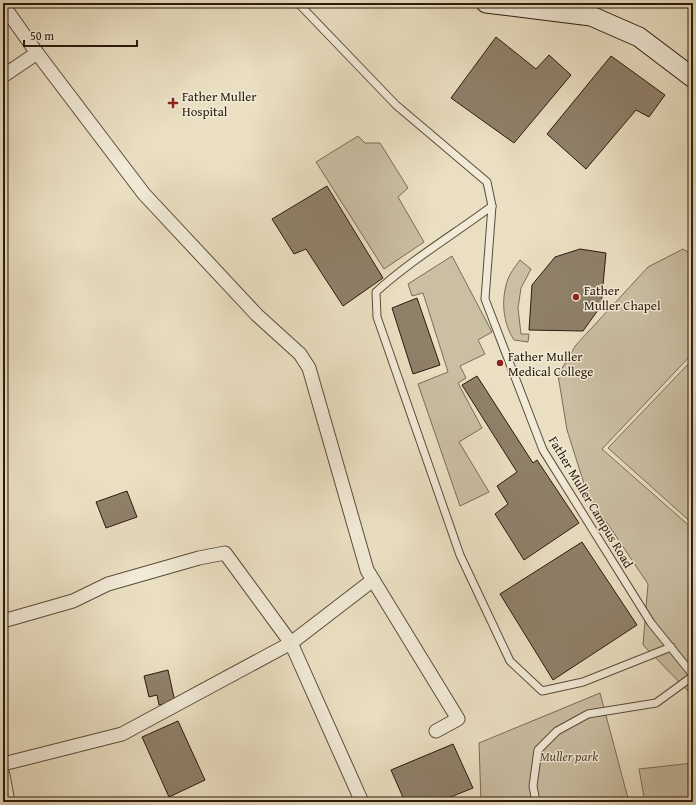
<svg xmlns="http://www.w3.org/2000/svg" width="696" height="805" viewBox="0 0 696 805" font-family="'Gentium Book Plus',serif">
  <rect width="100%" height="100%" fill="#eadfc2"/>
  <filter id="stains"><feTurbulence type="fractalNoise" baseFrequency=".005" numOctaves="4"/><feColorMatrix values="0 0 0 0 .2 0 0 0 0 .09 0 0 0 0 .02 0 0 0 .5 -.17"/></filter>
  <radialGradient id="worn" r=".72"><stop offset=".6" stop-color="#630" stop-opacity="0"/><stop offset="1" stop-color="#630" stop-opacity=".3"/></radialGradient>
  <g fill="#cabea3" stroke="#7b6c57">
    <path d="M358 136 365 143H380L408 188 398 197 424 242 384 269 316 162Z"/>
    <path d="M683 249 693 255V353L602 449 693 529V696L643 645 648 584 587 493 567 430 558 375 576 345 648 267Z"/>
    <path d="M452 256 492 332 478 340 485 354 460 366 466 378 458 383 482 428 459 442 489 492 460 506 418 384 448 372 423 293 412 296 408 284Z"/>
    <path d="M520 260 531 269 521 288 518 308 521 334H529L528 342 514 340C503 323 501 301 507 282 509 274 515 267 520 260Z"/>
    <path d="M693 359V524L608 448Z"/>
    <path d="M600 693 629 802H481L479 743Z"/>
    <path d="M693 763V797L664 802H645L639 769Z"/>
  </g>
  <g fill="#8f806a" stroke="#2c1a0b">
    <path d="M496 37 536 69 549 55 571 75 514 143 451 98Z"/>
    <path d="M611 56 665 95 649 117 636 110 586 169 547 134Z"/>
    <path d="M327 186 383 278 343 306 306 249 294 254 272 219Z"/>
    <path d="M580 249 606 253 601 306 583 331 529 330 532 285 555 257Z"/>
    <path d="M417 298 440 365 413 374 392 308Z"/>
    <path d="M477 376 533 463 537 460 579 523 524 560 495 514 508 504 497 486 517 472 462 385Z"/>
    <path d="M127 491 137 517 106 528 96 502Z"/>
    <path d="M582 542 637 625 553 680 500 594Z"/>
    <path d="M168 670 175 702 159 705 157 695 149 697 144 676Z"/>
    <path d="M178 721 205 780 169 797 142 737Z"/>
    <path d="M453 744 473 788 438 802H405L391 770Z"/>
  </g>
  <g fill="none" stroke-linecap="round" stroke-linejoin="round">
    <g stroke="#5c4b39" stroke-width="9">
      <g id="lane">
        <path d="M298 3 396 105 487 182 492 206 485 299 543 450 651 623 693 675"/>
        <path d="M492 206C453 235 411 260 376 292L377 317 460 555 510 661 542 691 583 682 671 647"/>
        <path d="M536 802 533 786 538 750 557 731 588 714 656 703 693 676"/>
      </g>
    </g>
    <g stroke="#5c4b39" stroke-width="15">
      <g id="street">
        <path d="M3 5 37 53 144 194 257 315 300 354 309 368 367 570 458 719 436 731"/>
        <path d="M3 76 37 53"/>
        <path d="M3 621 73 601 108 584 199 558 225 553 291 643 362 802"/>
        <path d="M3 764 122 734 291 643 373 580"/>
        <path d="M3 775 8 802"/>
      </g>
    </g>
    <g stroke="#2c1a0b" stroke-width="21">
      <path id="secondary" d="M486 3 591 16 639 37 693 78"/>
    </g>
    <use href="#lane" stroke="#f1ead7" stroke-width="7"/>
    <use href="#street" stroke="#f1ead7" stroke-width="13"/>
    <use href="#secondary" stroke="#f1ead7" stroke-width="19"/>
  </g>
  <g fill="#8f2418" stroke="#f1ead7" stroke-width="1.5">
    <path d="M171 97h4v4h4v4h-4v4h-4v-4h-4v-4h4z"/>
    <circle cx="576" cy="297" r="4"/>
    <circle cx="500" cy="363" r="4"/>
  </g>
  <g text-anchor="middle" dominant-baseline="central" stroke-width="3" stroke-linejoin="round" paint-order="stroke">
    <g font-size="13" fill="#2c1a0b" stroke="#f1ead7" text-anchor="start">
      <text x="182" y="96">Father Muller<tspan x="182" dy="15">Hospital</tspan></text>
      <text x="584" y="290">Father<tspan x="584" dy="15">Muller Chapel</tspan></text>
      <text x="508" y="356">Father Muller<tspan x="508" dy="15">Medical College</tspan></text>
    </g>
    <g font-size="13" fill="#2c1a0b" stroke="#f1ead7">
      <text transform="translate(591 502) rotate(59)">Father Muller Campus Road</text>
    </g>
    <g font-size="13" font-style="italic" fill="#5b4b39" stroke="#f1ead7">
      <text x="569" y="756">Muller park</text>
    </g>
  </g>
  <rect width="696" height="805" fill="none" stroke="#eadfc2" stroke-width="16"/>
  <rect x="4" y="4" width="688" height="797" fill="none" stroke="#2c1a0b" stroke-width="2"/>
  <rect x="8" y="8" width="680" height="789" fill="none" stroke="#2c1a0b"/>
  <path d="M24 40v6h113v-6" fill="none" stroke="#2c1a0b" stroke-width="2"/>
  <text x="30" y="40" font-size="12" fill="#2c1a0b" stroke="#f1ead7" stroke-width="3" paint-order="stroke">50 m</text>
  <rect width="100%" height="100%" filter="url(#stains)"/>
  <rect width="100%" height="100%" fill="url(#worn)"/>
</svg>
